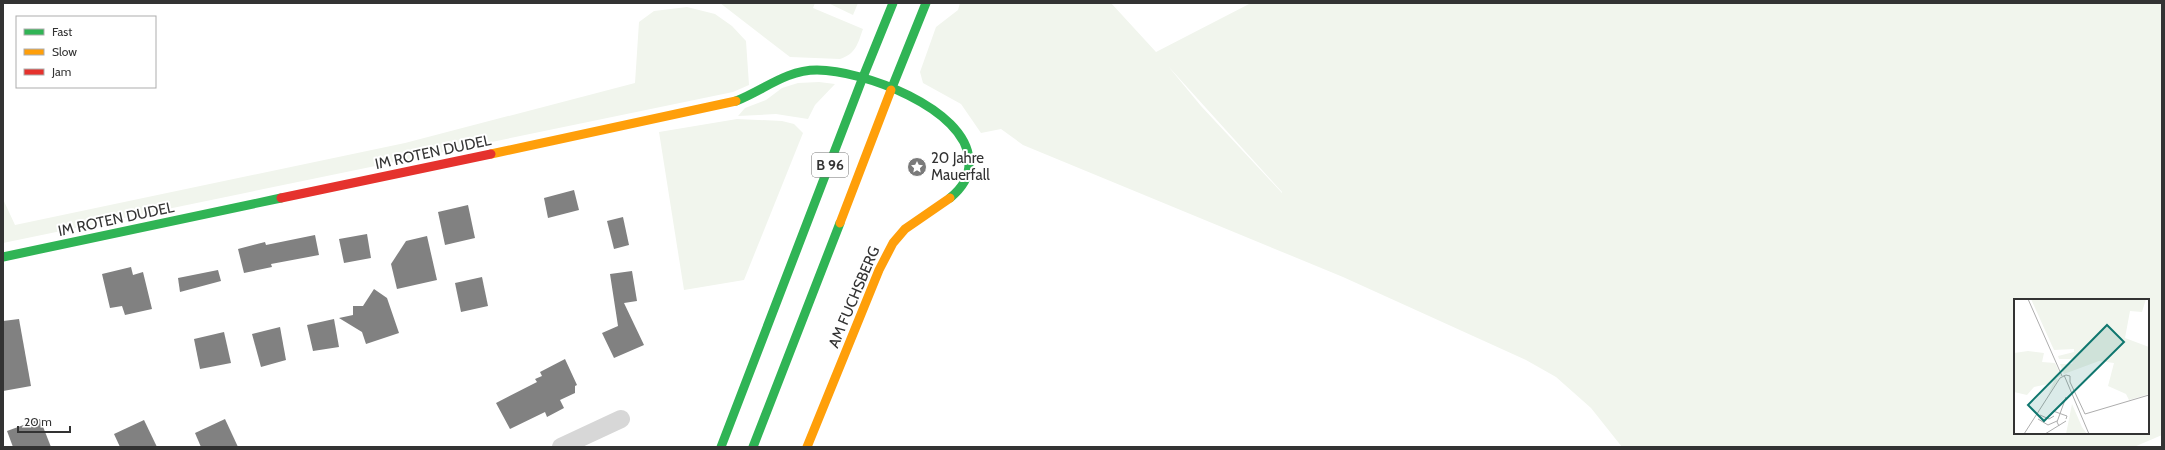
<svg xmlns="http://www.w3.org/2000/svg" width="2165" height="450" viewBox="0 0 2165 450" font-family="Cabin,sans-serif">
  <rect width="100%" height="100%" fill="#fff"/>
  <g fill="#f1f5ed" fill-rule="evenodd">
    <path d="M720 3H815L813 8 863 29C858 43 856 54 840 59L790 57Z"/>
    <path d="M828 3H858L853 15Z"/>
    <path d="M960 3H1111L1156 52 1251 3H2162V435L2134 447H1622L1591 408 1556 377 1526 360 1343 277 1023 145 1001 129 981 133 961 104 923 83 920 72 936 27 958 10ZM1168 66 1282 192V193L1201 106ZM2015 300H2148V433H2015Z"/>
    <path d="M687 7 715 14 732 26 746 41 749 85 733 92 3 243V199L15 225 405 143 635 83 639 22 654 11Z"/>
    <path d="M819 82 835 84 815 105 808 119 776 114 738 116 745 108 766 100 782 88 798 83Z"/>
    <path d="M737 119 782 121 794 124 803 133 744 280 684 290 659 132Z"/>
  </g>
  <g fill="#818181">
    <path d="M574 190 579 210 548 218 544 198Z"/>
    <path d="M468 205 475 238 445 245 438 212Z"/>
    <path d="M623 217 629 245 614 249 607 221Z"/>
    <path d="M367 234 371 258 344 263 339 239Z"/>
    <path d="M315 235 319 255 271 264 272 267 244 273 238 249 265 242 266 245Z"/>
    <path d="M427 236 437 280 397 289 391 264 406 241Z"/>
    <path d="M131 267 133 275 143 272 152 309 125 315 122 306 110 308 102 274Z"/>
    <path d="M218 270 221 281 180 292 178 278Z"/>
    <path d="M632 271 637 301 624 303 644 345 614 358 602 333 618 326 610 274Z"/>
    <path d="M482 277 488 306 461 312 455 283Z"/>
    <path d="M374 289 387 298 399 333 366 344 362 332 339 318 353 315V306H363Z"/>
    <path d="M19 319 31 386 3 391V321Z"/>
    <path d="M334 319 339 347 313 351 307 325Z"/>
    <path d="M280 327 286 360 261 367 252 334Z"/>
    <path d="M224 332 231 363 200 369 194 339Z"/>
    <path d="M565 359 577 385 575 386V393L560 400 564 408 547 417 545 412 510 429 496 403 537 382 535 379 542 376 540 372Z"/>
    <path d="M40 419 51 447H13L7 431Z"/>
    <path d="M225 419 238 447H201L195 433Z"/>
    <path d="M144 420 157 447H120L114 434Z"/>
  </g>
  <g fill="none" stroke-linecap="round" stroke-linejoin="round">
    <path stroke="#d7d7d7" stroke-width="18" d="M561 447 621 419"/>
    <g stroke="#30b455" stroke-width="9">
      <path d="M863 77 893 3"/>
      <path d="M891 90 926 3"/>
      <path d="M736 101C764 90 786 70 817 70 862 70 966 108 969 160 970 177 962 188 950 198"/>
      <path d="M3 257 281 198"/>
      <path d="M721 447 863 77"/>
      <path d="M753 447 840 223"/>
    </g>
    <g stroke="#ff9f0a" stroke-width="9">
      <path d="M491 154 736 101"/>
      <path d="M840 223 891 90"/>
      <path d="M807 447 879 270 893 243 905 229 950 198"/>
    </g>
    <path stroke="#e5322d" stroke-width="9" d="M281 198 491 154"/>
  </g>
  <defs>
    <g id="sight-disc" transform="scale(1)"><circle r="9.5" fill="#7a7a7a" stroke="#fff"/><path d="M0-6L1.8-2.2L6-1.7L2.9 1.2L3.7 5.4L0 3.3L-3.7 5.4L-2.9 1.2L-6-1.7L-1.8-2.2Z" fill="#fff"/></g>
  </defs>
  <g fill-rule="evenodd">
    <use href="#sight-disc" x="917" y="167"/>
  </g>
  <g text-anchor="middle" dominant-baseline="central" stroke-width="4" stroke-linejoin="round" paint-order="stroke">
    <rect fill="#fff" stroke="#707070" stroke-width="1" x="812" y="153" width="36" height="24" rx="3"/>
    <g font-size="14" font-weight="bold" fill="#333">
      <text x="830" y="165">B 96</text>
    </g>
    <g font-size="15" fill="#333" stroke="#fff">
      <text transform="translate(433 152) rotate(-12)">IM ROTEN DUDEL</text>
      <text transform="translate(116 219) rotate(-12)">IM ROTEN DUDEL</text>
      <text transform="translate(854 297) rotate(-67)">AM FUCHSBERG</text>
    </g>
    <g font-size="15" fill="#333" stroke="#fff" text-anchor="start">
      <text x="931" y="158">20 Jahre<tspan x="931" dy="17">Mauerfall</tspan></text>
    </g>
  </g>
  <g transform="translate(2014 299)">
    <rect width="135" height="135" fill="#fff"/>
    <path d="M17 0H132L128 13 116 12 111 39 135 48V95L115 101 112 95 94 87 100 64 85 62 50 75 46 65H58L60 60H45L44 57 60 53V50L40 51ZM14 52 30 54 28 63 41 64 47 77 42 79 44 81 8 135 34 96 41 80 34 85 20 88 13 96 0 93V54ZM58 105 68 128 73 135H52Z" fill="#f1f5ed"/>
    <path fill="none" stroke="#adadad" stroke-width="1" d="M14 0 48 77M50 76 75 135M39 112 53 117 52 120M26 116 35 120 40 117M24 120 34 126 43 122M45 127 43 123 52 98M10 135 46 79 52 76 56 77V83L71 115 135 96M31 135 52 122"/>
    <path fill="#0f766e" fill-opacity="0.15" stroke="#0f766e" stroke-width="2" d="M93 26 110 43 30 122 14 106Z"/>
    <rect width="135" height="135" fill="none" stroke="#333" stroke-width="2"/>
  </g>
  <rect width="2165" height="450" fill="none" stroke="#333333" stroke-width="8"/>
  <rect x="16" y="16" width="140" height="72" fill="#ffffff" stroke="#adadad"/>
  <rect x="24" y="29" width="20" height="6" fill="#30b455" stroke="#adadad"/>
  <text x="52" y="36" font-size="12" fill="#333333">Fast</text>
  <rect x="24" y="49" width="20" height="6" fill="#ff9f0a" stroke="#adadad"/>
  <text x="52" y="56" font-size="12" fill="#333333">Slow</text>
  <rect x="24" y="69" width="20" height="6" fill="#e5322d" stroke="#adadad"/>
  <text x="52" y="76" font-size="12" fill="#333333">Jam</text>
  <path d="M18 426v6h52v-6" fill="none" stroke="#333333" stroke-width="2"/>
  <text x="24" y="426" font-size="12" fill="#333333" stroke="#ffffff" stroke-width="3" paint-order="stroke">20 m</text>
</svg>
